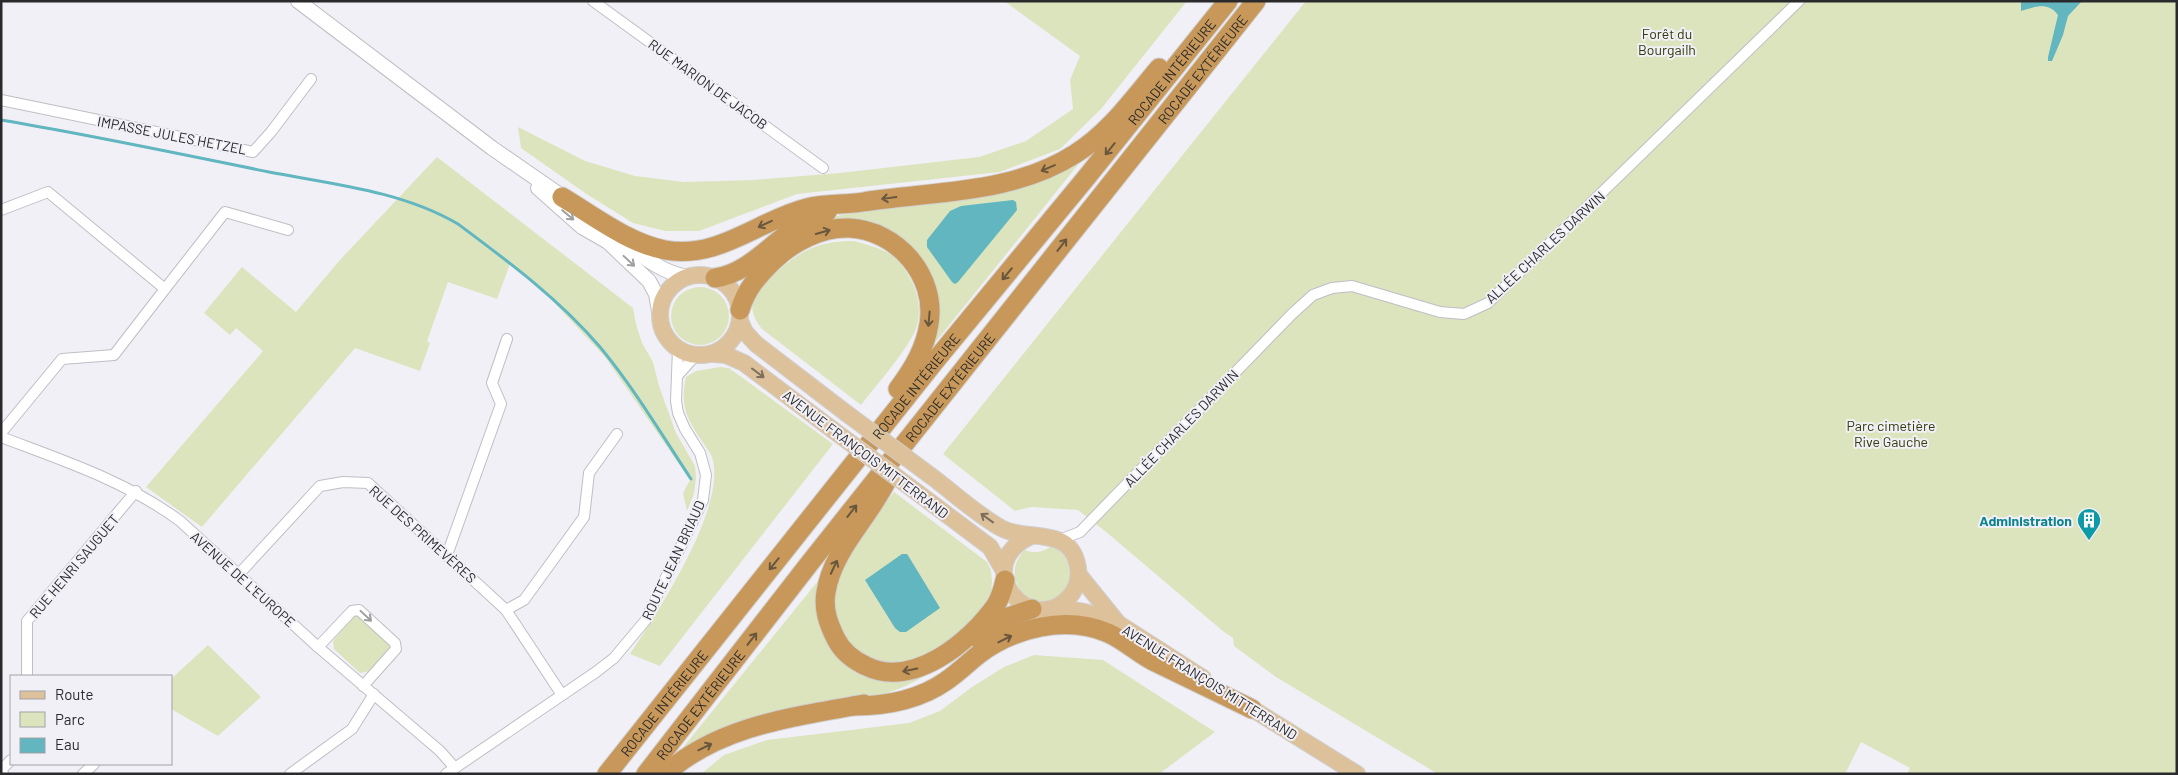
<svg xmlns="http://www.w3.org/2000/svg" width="2178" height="775" viewBox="0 0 2178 775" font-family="Barlow,sans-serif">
  <rect width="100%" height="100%" fill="#f2f0f7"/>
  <g fill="#dce4be">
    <path d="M1004 1H1187L1101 109 1060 149 1000 172 797 194 699 231H665L633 223 585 193 521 148 518 127 585 161 635 176 684 182 753 180 840 173 979 157 1026 141 1073 109 1070 80 1080 56Z"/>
    <path d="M1306 1H2177V774H1907L1910 768 1861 742 1845 774H1438L1276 677 1234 646 1233 638 1224 632 1105 531 1078 510 1031 507 1015 511 943 454Z"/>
    <path d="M437 157 633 308 636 324 642 343 653 362 659 386 676 433 695 466 696 478 694 494 687 511 683 493 690 480 605 357 546 294 510 264 497 299 448 282 427 341 430 343 420 371 355 348 202 527 146 487 263 351 236 328 230 335 204 313 242 267 296 312 339 261Z"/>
    <path d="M1081 161 930 349 936 329 902 240 804 228 840 215 885 207Z"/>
    <path d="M854 241C868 245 886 249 896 259 916 279 927 312 912 337 898 361 878 383 861 405L762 329C756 322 750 311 753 301 760 282 794 255 812 248 826 242 840 241 854 241Z"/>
    <circle cx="700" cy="316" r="29"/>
    <path d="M720 367 729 368 833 444 660 666 630 654C657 613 728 506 712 457 710 452 705 446 702 441 686 418 680 405 686 377L696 371Z"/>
    <path d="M894 492 987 562 991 570 992 581 991 594 983 607 948 643 903 665H883L851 648 834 616 835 582 857 542Z"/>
    <path d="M1052 546C1062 551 1068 559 1069 570 1070 578 1068 586 1062 592 1036 621 995 579 1025 550 1035 554 1043 552 1052 546Z"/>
    <path d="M822 576 853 666 943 662C917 684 897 691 864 699L676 756Z"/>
    <path d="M354 616H359L390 645V649L370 671 360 673 334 649 333 641Z"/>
    <path d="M208 645 261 697 218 736 171 709V679Z"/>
    <path d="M1034 655 1103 660 1215 732 1159 774H701L724 755 767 740 909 723 940 711 972 687 1004 667Z"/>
  </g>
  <g fill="#61b6bf">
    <path d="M2021 1H2082L2068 16 2063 35 2052 61H2048V57L2058 15C2048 1 2034 7 2021 11Z"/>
    <path d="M1013 200 1016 202 1017 210 958 282 955 284 952 282 927 247V240L950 211 961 206Z"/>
    <path d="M902 554H907L909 557 940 608 906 632H900L895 628 865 580Z"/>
  </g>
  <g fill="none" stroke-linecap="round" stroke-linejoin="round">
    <path stroke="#61b6bf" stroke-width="3" d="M1 120C91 135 180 154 269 172 332 184 402 191 458 224 509 262 559 299 600 347 634 388 662 435 691 479"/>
    <g stroke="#bfbec5" stroke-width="12">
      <g id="street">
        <path d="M593 1 823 168"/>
        <path d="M1 100 253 152 271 132 311 79"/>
        <path d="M1 210 48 192 165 289 114 355 62 359 1 433"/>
        <path d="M165 289 225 212 288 230"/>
        <path d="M678 375 695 356"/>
        <path d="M1 437C64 461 126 481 180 521L318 647 440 751 455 768"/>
        <path d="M1059 540 1080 532 1292 314 1313 295 1332 288 1352 286 1440 312 1464 314 1488 303 1799 1"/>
        <path d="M447 555 501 404 492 383 507 339"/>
        <path d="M239 574 320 486 343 482 368 483 506 610 562 695"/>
        <path d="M506 610 524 600 584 517 589 473 617 434"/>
        <path d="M318 647 352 611 359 610 395 643 396 649 363 686"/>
        <path d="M27 676V621L136 491"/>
        <path d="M3 774 2 769 11 760"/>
        <path d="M83 774 94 764"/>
        <path d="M290 774 352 729 374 694"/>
        <path d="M446 774 596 672 614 658 645 621 703 500 706 475 700 453 685 429 678 413 676 401 678 349"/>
      </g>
    </g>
    <g stroke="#bfbec5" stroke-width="16">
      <g id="secondary">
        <path d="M298 1 492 148 570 202"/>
        <path d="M538 188 582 227 608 242 649 281 656 294 659 311"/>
        <path d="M619 239C641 255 660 272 687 277"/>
      </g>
    </g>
    <g stroke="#d0d0d1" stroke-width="18">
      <g id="primary">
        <circle cx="700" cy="315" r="40"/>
        <path d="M740 321 745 332 756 344 846 413"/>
        <path d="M714 354 726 355 744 363 833 430"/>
        <path d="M931 476C954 493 976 514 1001 528 1027 542 1068 526 1077 563 1080 574 1078 587 1070 596 1032 641 967 566 1031 536"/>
        <path d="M918 493 990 547 1004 571"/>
        <path d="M1079 575 1117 622"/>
        <path d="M1056 607 1085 612 1119 624 1203 678"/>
        <path d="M1243 703 1357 774"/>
      </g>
    </g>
    <g stroke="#d0d0d1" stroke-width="21">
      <g id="highway">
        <path d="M562 197C594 216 628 243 665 250 718 260 759 220 807 208 826 203 845 205 863 202 934 191 1013 194 1075 154 1109 133 1133 99 1159 68"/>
        <path d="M715 278C751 273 775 238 806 221 813 217 820 215 827 212"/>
        <path d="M740 310C746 289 758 276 773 261 793 242 821 227 849 228 897 230 937 276 929 324 925 349 913 369 898 389"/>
        <path d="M887 480C869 518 833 549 826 592 823 609 828 623 836 639 842 651 853 660 866 666 913 689 970 642 996 605 1000 598 1003 589 1005 580"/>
        <path d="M978 638 1008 617 1032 609"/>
        <path d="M853 706C886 706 919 700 946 681 958 673 968 663 979 654 1014 628 1066 615 1108 633 1124 640 1138 653 1153 661 1186 677 1219 693 1252 709"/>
        <path id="s1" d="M607 774 935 361 1086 178 1228 1"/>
        <path id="s2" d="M646 774 809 564 1256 1"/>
        <path d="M665 774C720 725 794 717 864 704"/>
      </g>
    </g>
    <use href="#street" stroke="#fff" stroke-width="10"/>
    <use href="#secondary" stroke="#fff" stroke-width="14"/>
    <use href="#primary" stroke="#ddc19b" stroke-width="16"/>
    <use href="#highway" stroke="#c79859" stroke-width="19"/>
    <g stroke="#d0d0d1" stroke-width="18" stroke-linecap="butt">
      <g id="primary-bridge">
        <path d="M846 413 931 476"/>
        <path d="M833 430 918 493"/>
      </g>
    </g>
    <use href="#primary-bridge" stroke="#ddc19b" stroke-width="16"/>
  </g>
  <defs><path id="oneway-shaft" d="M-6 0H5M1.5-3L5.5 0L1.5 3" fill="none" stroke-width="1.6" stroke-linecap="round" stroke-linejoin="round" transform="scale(1.25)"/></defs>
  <g stroke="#69563e">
    <use href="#oneway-shaft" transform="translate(1110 149) rotate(129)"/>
    <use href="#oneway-shaft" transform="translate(1048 168) rotate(157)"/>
    <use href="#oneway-shaft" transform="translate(889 198) rotate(172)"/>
    <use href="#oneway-shaft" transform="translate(765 224) rotate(155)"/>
    <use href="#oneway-shaft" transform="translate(823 232) rotate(-16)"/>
    <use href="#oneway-shaft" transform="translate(1062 245) rotate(-52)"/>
    <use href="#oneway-shaft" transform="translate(1007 274) rotate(130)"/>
    <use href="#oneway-shaft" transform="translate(929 319) rotate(95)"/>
    <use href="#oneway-shaft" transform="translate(852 511) rotate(-52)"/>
    <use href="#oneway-shaft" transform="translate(774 564) rotate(129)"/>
    <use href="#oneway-shaft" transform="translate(834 567) rotate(-65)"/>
    <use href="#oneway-shaft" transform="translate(752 639) rotate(-52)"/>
    <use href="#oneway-shaft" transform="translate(1005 639) rotate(-26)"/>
    <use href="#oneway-shaft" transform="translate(910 670) rotate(168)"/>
    <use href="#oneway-shaft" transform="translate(705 747) rotate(-26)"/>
  </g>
  <g stroke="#9f9fa0">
    <use href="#oneway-shaft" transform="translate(568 215) rotate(40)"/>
    <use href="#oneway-shaft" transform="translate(629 261) rotate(43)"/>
    <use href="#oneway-shaft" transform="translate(366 616) rotate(43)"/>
  </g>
  <g stroke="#7b6e5e">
    <use href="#oneway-shaft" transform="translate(758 373) rotate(37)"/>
    <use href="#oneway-shaft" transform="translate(987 518) rotate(-144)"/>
  </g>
  <defs>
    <g id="building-pin" transform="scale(1.25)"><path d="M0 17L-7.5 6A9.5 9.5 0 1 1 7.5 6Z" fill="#0f9aa8" stroke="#f2f0f7"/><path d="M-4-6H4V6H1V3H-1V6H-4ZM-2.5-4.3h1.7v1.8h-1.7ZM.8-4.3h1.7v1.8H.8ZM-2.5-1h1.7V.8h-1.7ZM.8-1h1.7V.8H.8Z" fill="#fff"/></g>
  </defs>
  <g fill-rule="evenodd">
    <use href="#building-pin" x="2089" y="520"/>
  </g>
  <g text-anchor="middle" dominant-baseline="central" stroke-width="4" stroke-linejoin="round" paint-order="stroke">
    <g font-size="14" fill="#333908" stroke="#f2f0f7">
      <text x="1667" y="33">Forêt du<tspan x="1667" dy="16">Bourgailh</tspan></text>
      <text x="1891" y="425">Parc cimetière<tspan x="1891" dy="16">Rive Gauche</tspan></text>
    </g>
    <g font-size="14" fill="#2a2a2c" stroke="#f2f0f7">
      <text stroke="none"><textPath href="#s2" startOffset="898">ROCADE EXTÉRIEURE</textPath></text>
      <text stroke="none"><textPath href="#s1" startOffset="901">ROCADE INTÉRIEURE</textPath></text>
      <text transform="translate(708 84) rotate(36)">RUE MARION DE JACOB</text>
      <text transform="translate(172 135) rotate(11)">IMPASSE JULES HETZEL</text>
      <text transform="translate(1545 247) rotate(-43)">ALLÉE CHARLES DARWIN</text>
      <text stroke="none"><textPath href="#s1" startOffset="496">ROCADE INTÉRIEURE</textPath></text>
      <text stroke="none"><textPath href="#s2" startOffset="492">ROCADE EXTÉRIEURE</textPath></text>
      <text transform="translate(1181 428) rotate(-46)">ALLÉE CHARLES DARWIN</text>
      <text transform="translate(866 454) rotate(37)">AVENUE FRANÇOIS MITTERRAND</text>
      <text transform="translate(423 534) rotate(42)">RUE DES PRIMEVÈRES</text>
      <text transform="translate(673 560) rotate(-65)">ROUTE JEAN BRIAUD</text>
      <text transform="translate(74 566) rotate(-50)">RUE HENRI SAUGUET</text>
      <text transform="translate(243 579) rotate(42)">AVENUE DE L'EUROPE</text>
      <text transform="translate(1210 682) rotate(32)">AVENUE FRANÇOIS MITTERRAND</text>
      <text stroke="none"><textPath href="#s1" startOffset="91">ROCADE INTÉRIEURE</textPath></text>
      <text stroke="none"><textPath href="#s2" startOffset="88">ROCADE EXTÉRIEURE</textPath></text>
    </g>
    <g font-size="14" font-weight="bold" fill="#0d838f" stroke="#f2f0f7" text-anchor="end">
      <text x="2072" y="520">Administration</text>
    </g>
  </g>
  <rect width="2178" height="775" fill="none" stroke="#2a2a2c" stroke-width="5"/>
  <rect x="10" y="675" width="162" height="90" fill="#f2f0f7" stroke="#a2a1a6"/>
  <rect x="20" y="691" width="25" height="8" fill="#ddc19b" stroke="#a2a1a6"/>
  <text x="55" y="700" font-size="15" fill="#2a2a2c">Route</text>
  <rect x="20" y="712" width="25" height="15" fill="#dce4be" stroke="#a2a1a6"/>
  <text x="55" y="725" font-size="15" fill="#2a2a2c">Parc</text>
  <rect x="20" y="738" width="25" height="15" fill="#61b6bf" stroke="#a2a1a6"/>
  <text x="55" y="750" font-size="15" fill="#2a2a2c">Eau</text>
</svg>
